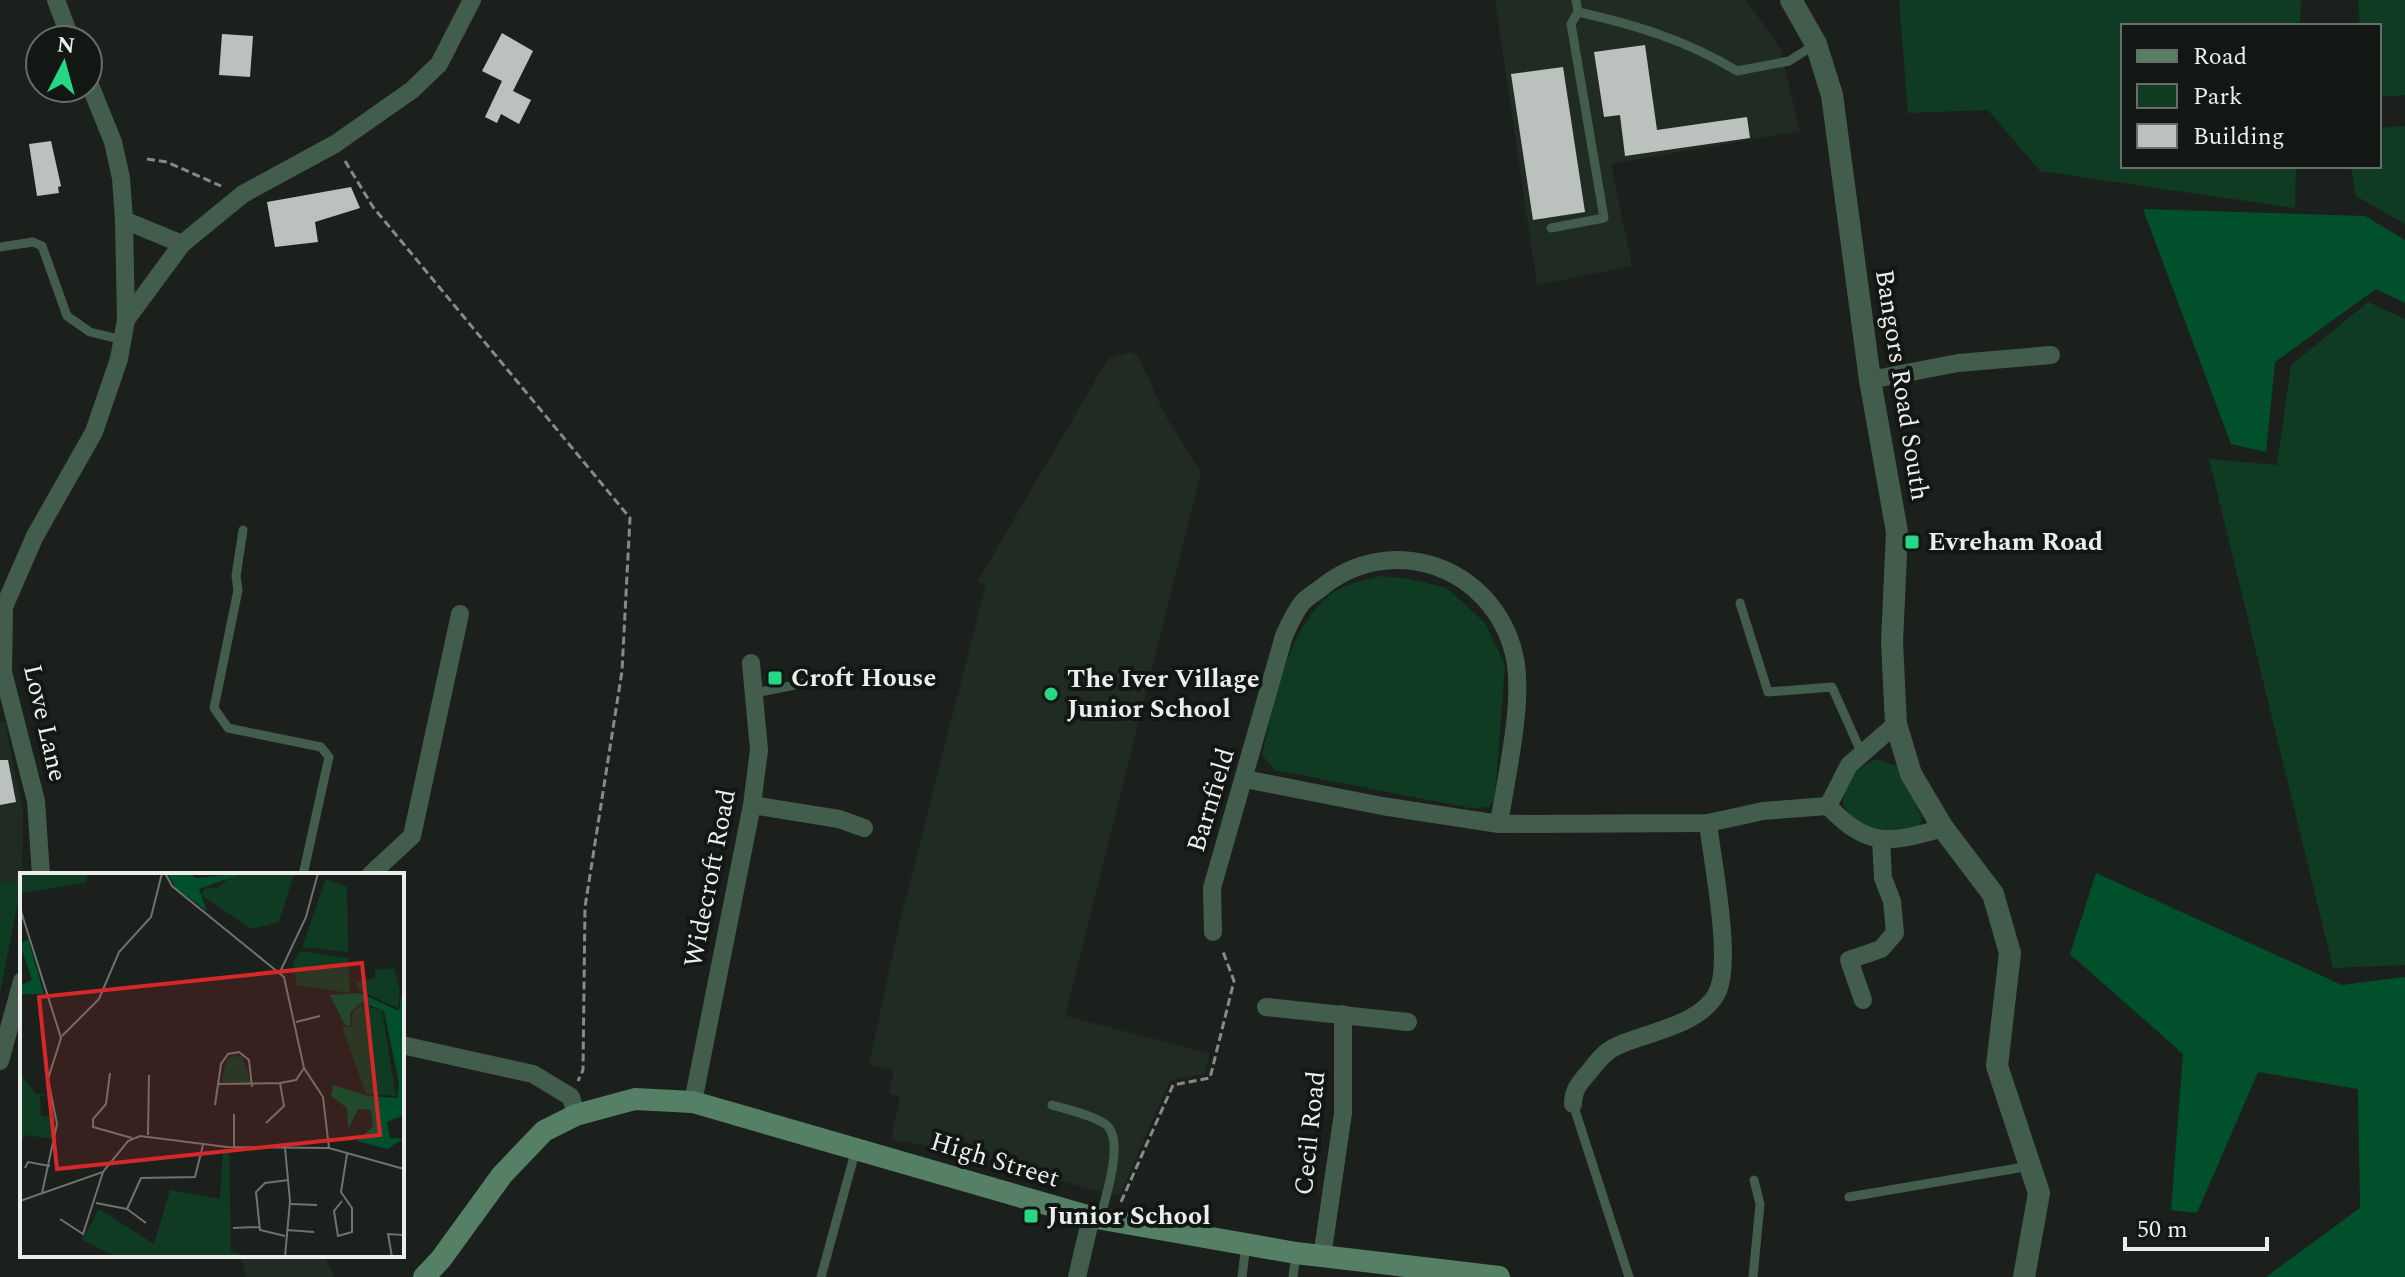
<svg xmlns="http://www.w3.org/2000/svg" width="2405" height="1277" viewBox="0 0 2405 1277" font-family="Spectral,serif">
  <rect width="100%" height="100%" fill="#1b201d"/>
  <g fill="#202b24">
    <path d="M1495 0H1746L1780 48 1800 131 1611 164 1632 266 1537 285Z"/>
    <path d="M1131 352 1138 356 1165 415 1201 472 1065 1016 1210 1053 1205 1074 1170 1080 1120 1195 1097 1191 940 1147 891 1140 900 1097 889 1093 894 1070 869 1064 900 921 986 584 977 582 1108 359Z"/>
    <path d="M0 722H5L23 811 22 882H0Z"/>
    <path d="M240 1255H324L334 1277H246Z"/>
  </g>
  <g fill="#0f3b23">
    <path d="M1899 0H2301L2300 26H2123V166H2296L2295 208 2040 171 1988 110 1908 113Z"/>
    <path d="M2358 0H2405V95L2379 97V26H2360Z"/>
    <path d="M2405 126V224L2356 196 2351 166H2379V128Z"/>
    <path d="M2368 302 2405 319V965L2333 968 2209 459 2277 465 2291 365Z"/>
    <path d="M1381 576 1410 579 1447 588 1485 623 1505 665 1495 797 1489 807 1470 808 1275 770 1262 755C1275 703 1289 611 1345 586 1356 582 1369 579 1381 576Z"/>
    <path d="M1876 759 1897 766 1922 817 1919 826 1912 833 1859 827 1843 805V795L1857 769Z"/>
    <path d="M0 882H22L0 993Z"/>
  </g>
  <g fill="#00502c">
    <path d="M2143 209 2365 216 2405 240V303L2376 289 2275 362 2266 452 2231 444Z"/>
    <path d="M2096 873 2342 985 2405 977V1277H2266L2360 1208 2358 1089 2258 1072 2197 1213 2171 1210 2183 1054 2070 954Z"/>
  </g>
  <g fill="#bbc2bd">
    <path d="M502 33 533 51 513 91 531 100 519 124 501 114 497 123 485 117 502 81 482 71Z"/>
    <path d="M222 34 253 36 250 77 219 75Z"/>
    <path d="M1645 45 1657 130 1747 117 1750 138 1625 156 1620 115 1604 117 1594 52Z"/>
    <path d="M1563 67 1585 212 1533 220 1511 74Z"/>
    <path d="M51 141 61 186 58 187 59 193 37 196 29 144Z"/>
    <path d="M351 187 360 208 315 222 318 242 275 247 267 202Z"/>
    <path d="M0 760H8L16 802 0 805Z"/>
  </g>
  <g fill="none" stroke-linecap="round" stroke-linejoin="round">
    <g stroke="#868a88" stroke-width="3" stroke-dasharray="8 4" stroke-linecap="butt">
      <path d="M147 159 167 162 221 186"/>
      <path d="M345 161 373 207 630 518 622 671 585 907 583 1070 578 1081"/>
      <path d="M1121 1202 1173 1085 1210 1078 1234 981 1222 949"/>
    </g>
    <g stroke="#435d4c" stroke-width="9">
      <path d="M1576 0 1578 12C1636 25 1686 40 1737 71L1789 61 1816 44"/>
      <path d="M1551 228 1604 218 1571 24 1578 12"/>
      <path d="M0 247 33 242 42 246 67 316 90 332 123 340"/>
      <path d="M243 530 236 576 238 590 214 708 228 728 321 747 329 757 303 875"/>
      <path d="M1740 603 1768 692 1832 687 1862 754"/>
      <path d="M755 693 840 676"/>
      <path d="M1573 1104 1629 1277"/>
      <path d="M1052 1105C1068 1110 1090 1114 1105 1124 1126 1138 1105 1198 1100 1219"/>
      <path d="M1849 1197 2030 1166"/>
      <path d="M821 1277 856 1149"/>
      <path d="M1242 1277 1246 1244"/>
      <path d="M1293 1277 1296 1253"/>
      <path d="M1753 1277 1760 1204 1754 1180"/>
    </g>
    <g stroke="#435d4c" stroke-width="18">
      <path d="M56 0 71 40"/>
      <path d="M124 220 182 244"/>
      <path d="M126 320 182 244 243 194 335 144 412 90 439 64 472 0"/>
      <path d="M1870 380 1958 363 2051 355"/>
      <path d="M1245 779 1382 806 1499 824 1708 823 1763 811 1828 806 1849 765 1896 724"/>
      <path d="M752 805 839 819 864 828"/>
      <path d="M1828 806C1869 849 1890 843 1943 828"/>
      <path d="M41 875 36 801 3 672 4 607 35 536 94 432 119 359 126 320 124 220 121 178 113 142 88 80"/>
      <path d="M370 875 412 836 460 614"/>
      <path d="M1213 932 1212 888 1284 636C1289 625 1294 613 1302 603 1307 597 1315 593 1321 588 1390 531 1492 565 1514 654 1525 699 1506 777 1499 824"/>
      <path d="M1863 1000 1849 960 1881 949 1895 933 1892 901 1883 878 1881 839"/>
      <path d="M1266 1007 1408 1022"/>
      <path d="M402 1045 533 1074 571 1097 576 1115"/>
      <path d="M0 1061 22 981"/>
      <path d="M693 1102 752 805 759 750 751 663"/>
      <path d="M1573 1104C1573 1090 1580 1082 1589 1072 1596 1063 1604 1052 1615 1047 1645 1032 1700 1026 1717 993 1733 961 1712 860 1708 823"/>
      <path d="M1322 1257 1343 1113V1014"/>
      <path d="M1077 1277 1091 1217"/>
    </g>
    <path stroke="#435d4c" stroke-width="22" d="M1791 0 1816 44 1832 95 1870 380 1897 532 1892 642 1896 724 1911 774 1943 828 1993 894 2010 953 1997 1066 2039 1193 2024 1277"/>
    <path stroke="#558065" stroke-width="22" d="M424 1277 441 1259 502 1175 544 1131 576 1115 635 1099 693 1102 1091 1217 1296 1253 1499 1277"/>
  </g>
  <g fill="#26d885" stroke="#121714" stroke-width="3">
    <rect x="1904" y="534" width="16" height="16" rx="4"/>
    <rect x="767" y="670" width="16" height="16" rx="4"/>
    <circle cx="1051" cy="694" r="8"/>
    <rect x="1023" y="1208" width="16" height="16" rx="4"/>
  </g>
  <g text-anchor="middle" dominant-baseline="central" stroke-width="8" stroke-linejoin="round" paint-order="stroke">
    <g font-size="26" fill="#ebeeec" stroke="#121714">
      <text transform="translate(1902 385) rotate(81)">Bangors Road South</text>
      <text transform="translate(45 723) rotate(77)">Love Lane</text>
      <text transform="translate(1211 800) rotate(-73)">Barnfield</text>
      <text transform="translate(710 878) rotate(-79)">Widecroft Road</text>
      <text transform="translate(1310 1133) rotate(-84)">Cecil Road</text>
      <text transform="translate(995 1160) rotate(17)">High Street</text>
    </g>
    <g font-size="26" font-weight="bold" fill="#ebeeec" stroke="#121714" text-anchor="start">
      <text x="1928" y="542">Evreham Road</text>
      <text x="791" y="678">Croft House</text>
      <text x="1067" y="679">The Iver Village<tspan x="1067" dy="30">Junior School</tspan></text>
      <text x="1047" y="1216">Junior School</text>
    </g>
  </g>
  <g transform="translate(20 873)">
    <rect width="384" height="384" fill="#1b201d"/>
    <path d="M0 0H68V3L65 10 0 20ZM215 0 274 1 259 49 232 56 181 22 186 14 196 16ZM306 6 327 14 328 79 282 74ZM280 78 328 85 330 120 277 112 273 91ZM374 95 380 118 378 135 338 117 336 109 355 105V97ZM341 131 362 138 376 223 346 221 322 154H331L332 141ZM222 183 231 210 201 209 208 184ZM0 201 16 221H30L20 223 21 243 35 242 32 266 6 262 0 269ZM203 276H209L211 379 235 384H97L62 367 79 336 134 371 150 317 200 326Z" fill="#0f3b23"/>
    <path d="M147 0H170L176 5 224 0 179 16 187 38 156 15ZM8 66 24 121H0V113L12 107 0 71ZM382 119 384 242 367 249 370 265 383 266 367 276 337 268 353 253 351 237 338 236 328 256 327 235 311 223 313 212 348 223 377 225 379 210 364 138 342 129 330 140V153L325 152 310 122 340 120 379 138Z" fill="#00502c"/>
    <path fill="none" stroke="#6e7270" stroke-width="2" d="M145 0 152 13 264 104 284 195 303 224 309 275M0 35 41 165 28 206 37 251 22 320M260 99 286 44 298 0M276 149 300 143M42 163 79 126 99 79 131 44 142 0M90 200 86 231 73 246V254L112 265M198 211 260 210 276 207 284 195M195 232 201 191 208 181 219 179 229 187 232 214M214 241V274M246 250 264 233 260 210M128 262 129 202M5 295 8 289 30 293M0 328 83 299 108 268 120 263 207 274 309 275 384 296M322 328 314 338 318 363 332 359V335L321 319 327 281M76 330 107 336M271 331 297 332M40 346 63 361 83 299M126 350 107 336 121 305 175 304 183 272M213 355 239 354M267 357 294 359M265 363 240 357 236 319 245 310 269 307M265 384 270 328 265 275M372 384 368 361 384 362"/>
    <path fill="#d62828" fill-opacity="0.15" stroke="#d62828" stroke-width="4" d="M342 90 360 262 37 296 19 124Z"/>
    <rect width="384" height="384" fill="none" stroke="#ebeeec" stroke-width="4"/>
  </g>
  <rect x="2121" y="24" width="260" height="144" fill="#121714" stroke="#696d6a" stroke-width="2"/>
  <rect x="2137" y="50" width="40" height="12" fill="#558065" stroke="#696d6a" stroke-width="2"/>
  <text x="2193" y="64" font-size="24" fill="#ebeeec">Road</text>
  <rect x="2137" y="84" width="40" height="24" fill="#0f3b23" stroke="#696d6a" stroke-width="2"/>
  <text x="2193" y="104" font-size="24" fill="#ebeeec">Park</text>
  <rect x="2137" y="124" width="40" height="24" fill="#bbc2bd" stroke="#696d6a" stroke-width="2"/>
  <text x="2193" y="144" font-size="24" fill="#ebeeec">Building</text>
  <g transform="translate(64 64) rotate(6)"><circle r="38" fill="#121714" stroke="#696d6a" stroke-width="2"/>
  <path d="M0-6L14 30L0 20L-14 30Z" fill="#26d885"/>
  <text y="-12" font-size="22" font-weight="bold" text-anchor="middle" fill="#ebeeec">N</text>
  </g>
  <path d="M2125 1237v12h142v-12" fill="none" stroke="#ebeeec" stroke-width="4"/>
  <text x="2137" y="1237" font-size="24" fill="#ebeeec" stroke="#121714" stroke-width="6" paint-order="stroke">50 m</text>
</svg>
